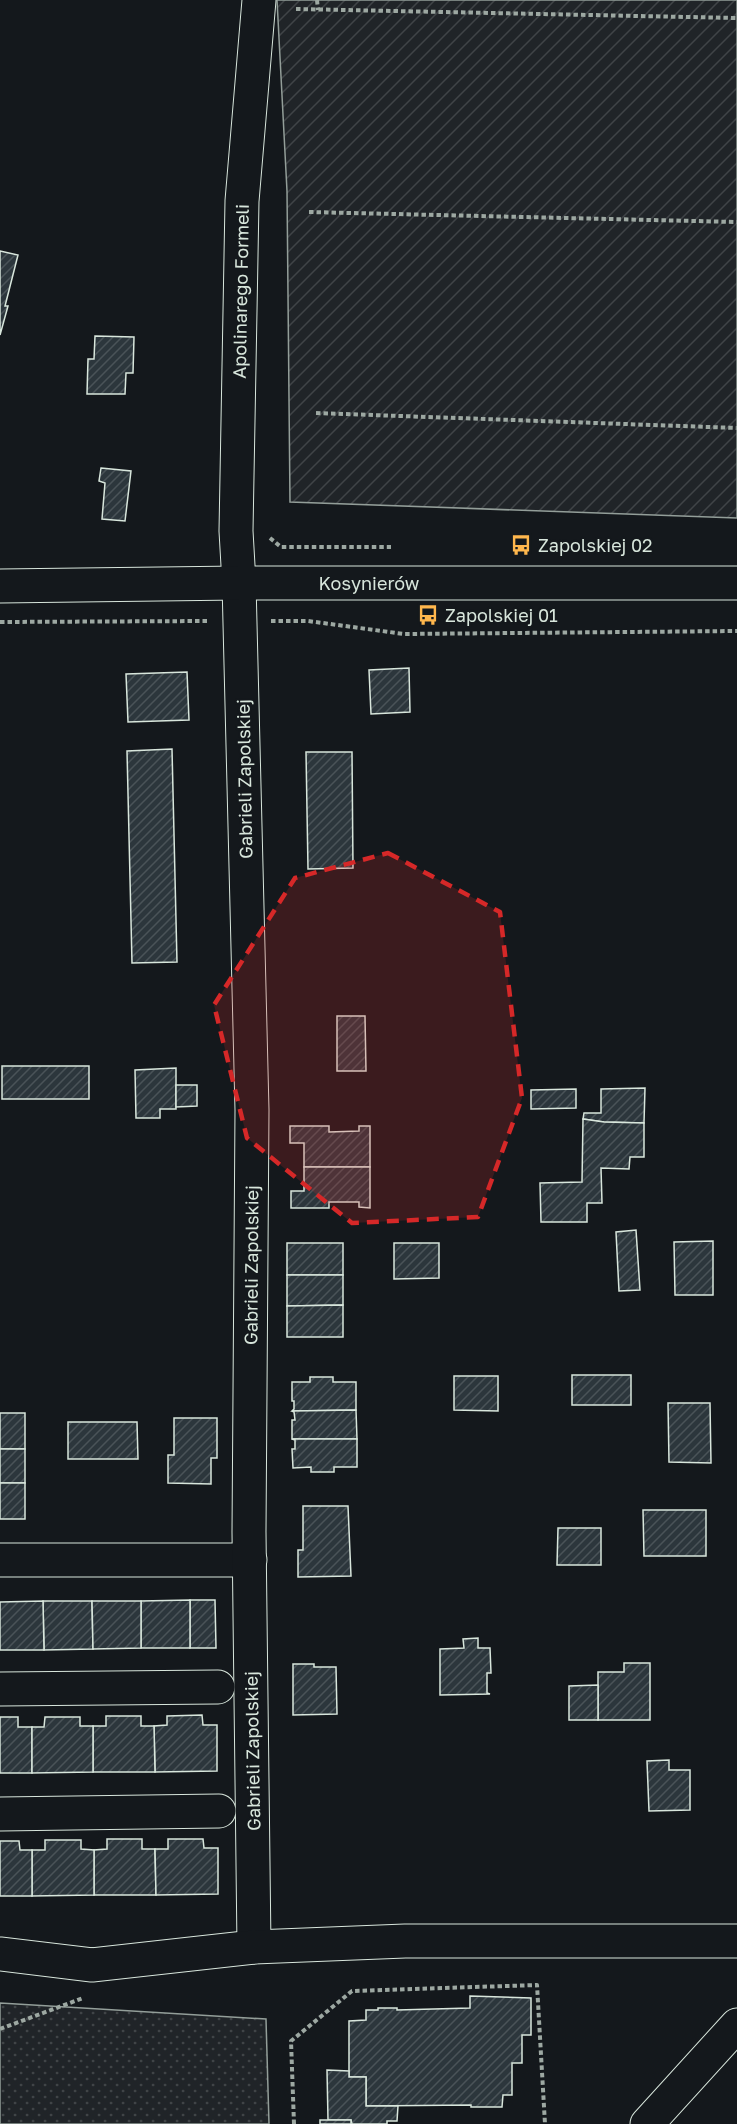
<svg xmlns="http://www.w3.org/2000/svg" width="737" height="2124" viewBox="0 0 737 2124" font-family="'Golos Text',sans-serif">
  <defs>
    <pattern id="grass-dots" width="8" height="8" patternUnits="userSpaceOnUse" patternTransform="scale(1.5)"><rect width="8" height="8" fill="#202428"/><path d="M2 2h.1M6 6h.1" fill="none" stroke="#404447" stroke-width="1.8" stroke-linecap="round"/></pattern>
    <pattern id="garden-furrows" width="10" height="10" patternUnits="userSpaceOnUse" patternTransform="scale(1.5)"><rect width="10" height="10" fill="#202428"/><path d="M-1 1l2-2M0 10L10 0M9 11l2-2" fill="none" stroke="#404447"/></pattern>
    <pattern id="building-hatch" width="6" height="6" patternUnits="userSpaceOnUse" patternTransform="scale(1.5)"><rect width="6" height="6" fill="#2c363c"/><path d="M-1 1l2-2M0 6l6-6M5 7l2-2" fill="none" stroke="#4a5358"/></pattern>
  </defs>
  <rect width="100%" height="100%" fill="#14181c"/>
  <path fill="url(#grass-dots)" stroke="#939e99" stroke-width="1.5" d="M0 2003 266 2019 269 2124H0Z"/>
  <path fill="url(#garden-furrows)" stroke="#939e99" stroke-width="1.5" d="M277 0H737V518L290 502 287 191Z"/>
  <g fill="url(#building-hatch)" stroke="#d8e6dc" stroke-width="1.5">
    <path d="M0 251 18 255 5 306H8L0 335Z"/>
    <path d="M95 336 134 337 133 373H126L125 394H87L88 359H94Z"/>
    <path d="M101 468 131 471 125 521 102 519 105 483 99 481Z"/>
    <path d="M409 668 410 712 371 714 369 670Z"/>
    <path d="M187 672 189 720 128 722 126 674Z"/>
    <path d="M172 749 177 962 132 963 127 751Z"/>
    <path d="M306 752H352L353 868 308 869Z"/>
    <path d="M337 1016H365L366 1071H337Z"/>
    <rect x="2" y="1066" width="87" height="33"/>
    <path d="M176 1068V1109H160V1118H136L135 1070Z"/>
    <path d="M176 1085H197V1106L176 1107Z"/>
    <path d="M645 1088 644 1123 604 1122 583 1119 584 1113H601V1089Z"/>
    <path d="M576 1089V1108L531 1109V1090Z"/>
    <path d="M583 1119 604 1122 644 1123V1157H630L629 1169 601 1168 602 1203H587V1222H541L540 1183 582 1182Z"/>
    <path d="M290 1126H329V1132L359 1131V1126H370V1167H304V1143H290Z"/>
    <path d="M304 1167H370V1208L359 1207V1202H329V1208H291V1191H304Z"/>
    <path d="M636 1230 640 1290 619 1291 616 1232Z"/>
    <path d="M713 1241V1295H675L674 1242Z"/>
    <rect x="287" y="1243" width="56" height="32"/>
    <path d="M394 1243H439V1278L394 1279Z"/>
    <path d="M287 1275H343V1305L287 1306Z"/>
    <path d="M343 1305V1337H287V1306Z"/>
    <rect x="572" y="1375" width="59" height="30"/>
    <path d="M454 1376H498V1411L454 1410Z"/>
    <path d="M310 1377H333V1382H356V1410L292 1411 294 1409V1401H292V1382H310Z"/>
    <path d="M668 1403H710L711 1463 669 1462Z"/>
    <path d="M356 1410 357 1439H292V1420H295L294 1412 292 1411Z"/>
    <rect x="0" y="1413" width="25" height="36"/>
    <path d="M174 1418H217V1458H211V1484L168 1483V1455H174Z"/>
    <path d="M68 1422H137L138 1459H68Z"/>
    <path d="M292 1439H357V1467H334V1472H311V1467L293 1468 292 1449H295V1440Z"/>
    <rect x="0" y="1449" width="25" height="34"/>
    <rect x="0" y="1483" width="25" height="36"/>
    <path d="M303 1506H348L351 1576 298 1577V1550H303Z"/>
    <path d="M643 1510H706V1556H644Z"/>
    <path d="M558 1528H601V1565H557Z"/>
    <path d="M190 1600H215L216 1648H190Z"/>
    <path d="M190 1600V1648H141V1601Z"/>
    <path d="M43 1601H92L93 1649 44 1650Z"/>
    <path d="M43 1601 44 1650H0V1602Z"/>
    <path d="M92 1601H141V1648L93 1649Z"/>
    <path d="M478 1638V1648H490L491 1673H487V1693L490 1694 440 1695V1649L464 1648 463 1639Z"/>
    <path d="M624 1663H650V1720H598V1672H624Z"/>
    <path d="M293 1664H314V1667H336L337 1714 293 1715Z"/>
    <path d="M598 1685V1720H569V1686Z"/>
    <path d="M202 1715 203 1725H217V1771L155 1772 154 1726 167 1725V1716Z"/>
    <path d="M106 1716H141V1726H154L155 1772H93V1726H106Z"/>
    <path d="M0 1717H18V1727H32V1773H0Z"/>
    <path d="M45 1717H80V1726H93V1772L32 1773V1727H44Z"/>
    <path d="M669 1760V1770H690V1810L649 1811 647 1761Z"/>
    <path d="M107 1839H142V1849H155L156 1895H94V1850L107 1849Z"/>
    <path d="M168 1839H203L204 1848H218V1894L156 1895 155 1849H168Z"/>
    <path d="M45 1840H81V1849L94 1850V1895L32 1896V1850H45Z"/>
    <path d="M0 1841H19L20 1850H32V1896H0Z"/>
    <path d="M470 1996 531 1998V2035H522V2063H512V2095H503L502 2107H471V2105L366 2106V2077H349V2021L366 2020V2010H378V2008H397V2010L470 2008Z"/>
    <path d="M327 2070 349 2071V2077H366V2106H398L397 2121H387V2124H352L351 2120H328Z"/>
    <rect x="320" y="2120" width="31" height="4"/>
  </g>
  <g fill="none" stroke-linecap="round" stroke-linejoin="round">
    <g stroke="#d8e6dc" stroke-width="35">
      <g id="minor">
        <path d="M0 1560H250"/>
        <path d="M0 1689 218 1687"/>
        <path d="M0 1814 219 1811"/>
        <path id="s1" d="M254 1947 249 1532 252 1110 239 583 236 531 242 201 259 0"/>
        <path d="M0 1954 92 1965 254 1947 405 1941H737"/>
        <path d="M647 2124 737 2025"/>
      </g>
    </g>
    <g stroke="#d8e6dc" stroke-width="35">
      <g id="major">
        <path id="s2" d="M0 586 239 583H737"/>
      </g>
    </g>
    <g stroke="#9da8a2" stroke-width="4" stroke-dasharray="4.5 3" stroke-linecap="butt">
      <path d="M317 0 318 10"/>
      <path d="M296 9 737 18"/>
      <path d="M309 212 737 222"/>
      <path d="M316 413 737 428"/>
      <path d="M270 538 281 547H391"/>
      <path d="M271 621H308L404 634 737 631"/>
      <path d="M0 622 209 621"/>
      <path d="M0 2029 83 1998"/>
      <path d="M294 2124 291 2041 352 1991 537 1985 545 2124"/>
    </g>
    <use href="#minor" stroke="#14181c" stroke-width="33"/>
    <use href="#major" stroke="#14181c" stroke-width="33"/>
  </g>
  <path fill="#d62828" fill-opacity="0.2" stroke="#d62828" stroke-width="4.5" stroke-dasharray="12 8" stroke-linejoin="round" d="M388 853 500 912 522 1098 478 1217 352 1223 247 1138 214 1005 295 878Z"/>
  <defs>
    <g id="bus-bare" transform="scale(1.62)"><path d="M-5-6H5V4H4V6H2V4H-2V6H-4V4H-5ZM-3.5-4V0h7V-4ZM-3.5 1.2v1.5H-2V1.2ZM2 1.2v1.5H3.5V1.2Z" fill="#ffb74d" stroke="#14181c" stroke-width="2.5" paint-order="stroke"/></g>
  </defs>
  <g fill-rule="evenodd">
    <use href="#bus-bare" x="521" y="545"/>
    <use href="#bus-bare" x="428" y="615"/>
  </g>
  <g text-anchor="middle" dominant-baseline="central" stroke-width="4.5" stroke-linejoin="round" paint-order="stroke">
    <g font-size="18" fill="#d8e6dc" stroke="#14181c">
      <text stroke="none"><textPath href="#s1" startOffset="1656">Apolinarego Formeli</textPath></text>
      <text stroke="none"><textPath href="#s2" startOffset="369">Kosynierów</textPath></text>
      <text transform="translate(244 779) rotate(-91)">Gabrieli Zapolskiej</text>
      <text stroke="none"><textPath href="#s1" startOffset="682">Gabrieli Zapolskiej</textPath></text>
      <text transform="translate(252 1751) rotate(-91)">Gabrieli Zapolskiej</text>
    </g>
    <g font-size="18" fill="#d8e6dc" stroke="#14181c" text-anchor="start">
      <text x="538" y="545">Zapolskiej 02</text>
      <text x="445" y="615">Zapolskiej 01</text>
    </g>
  </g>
</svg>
